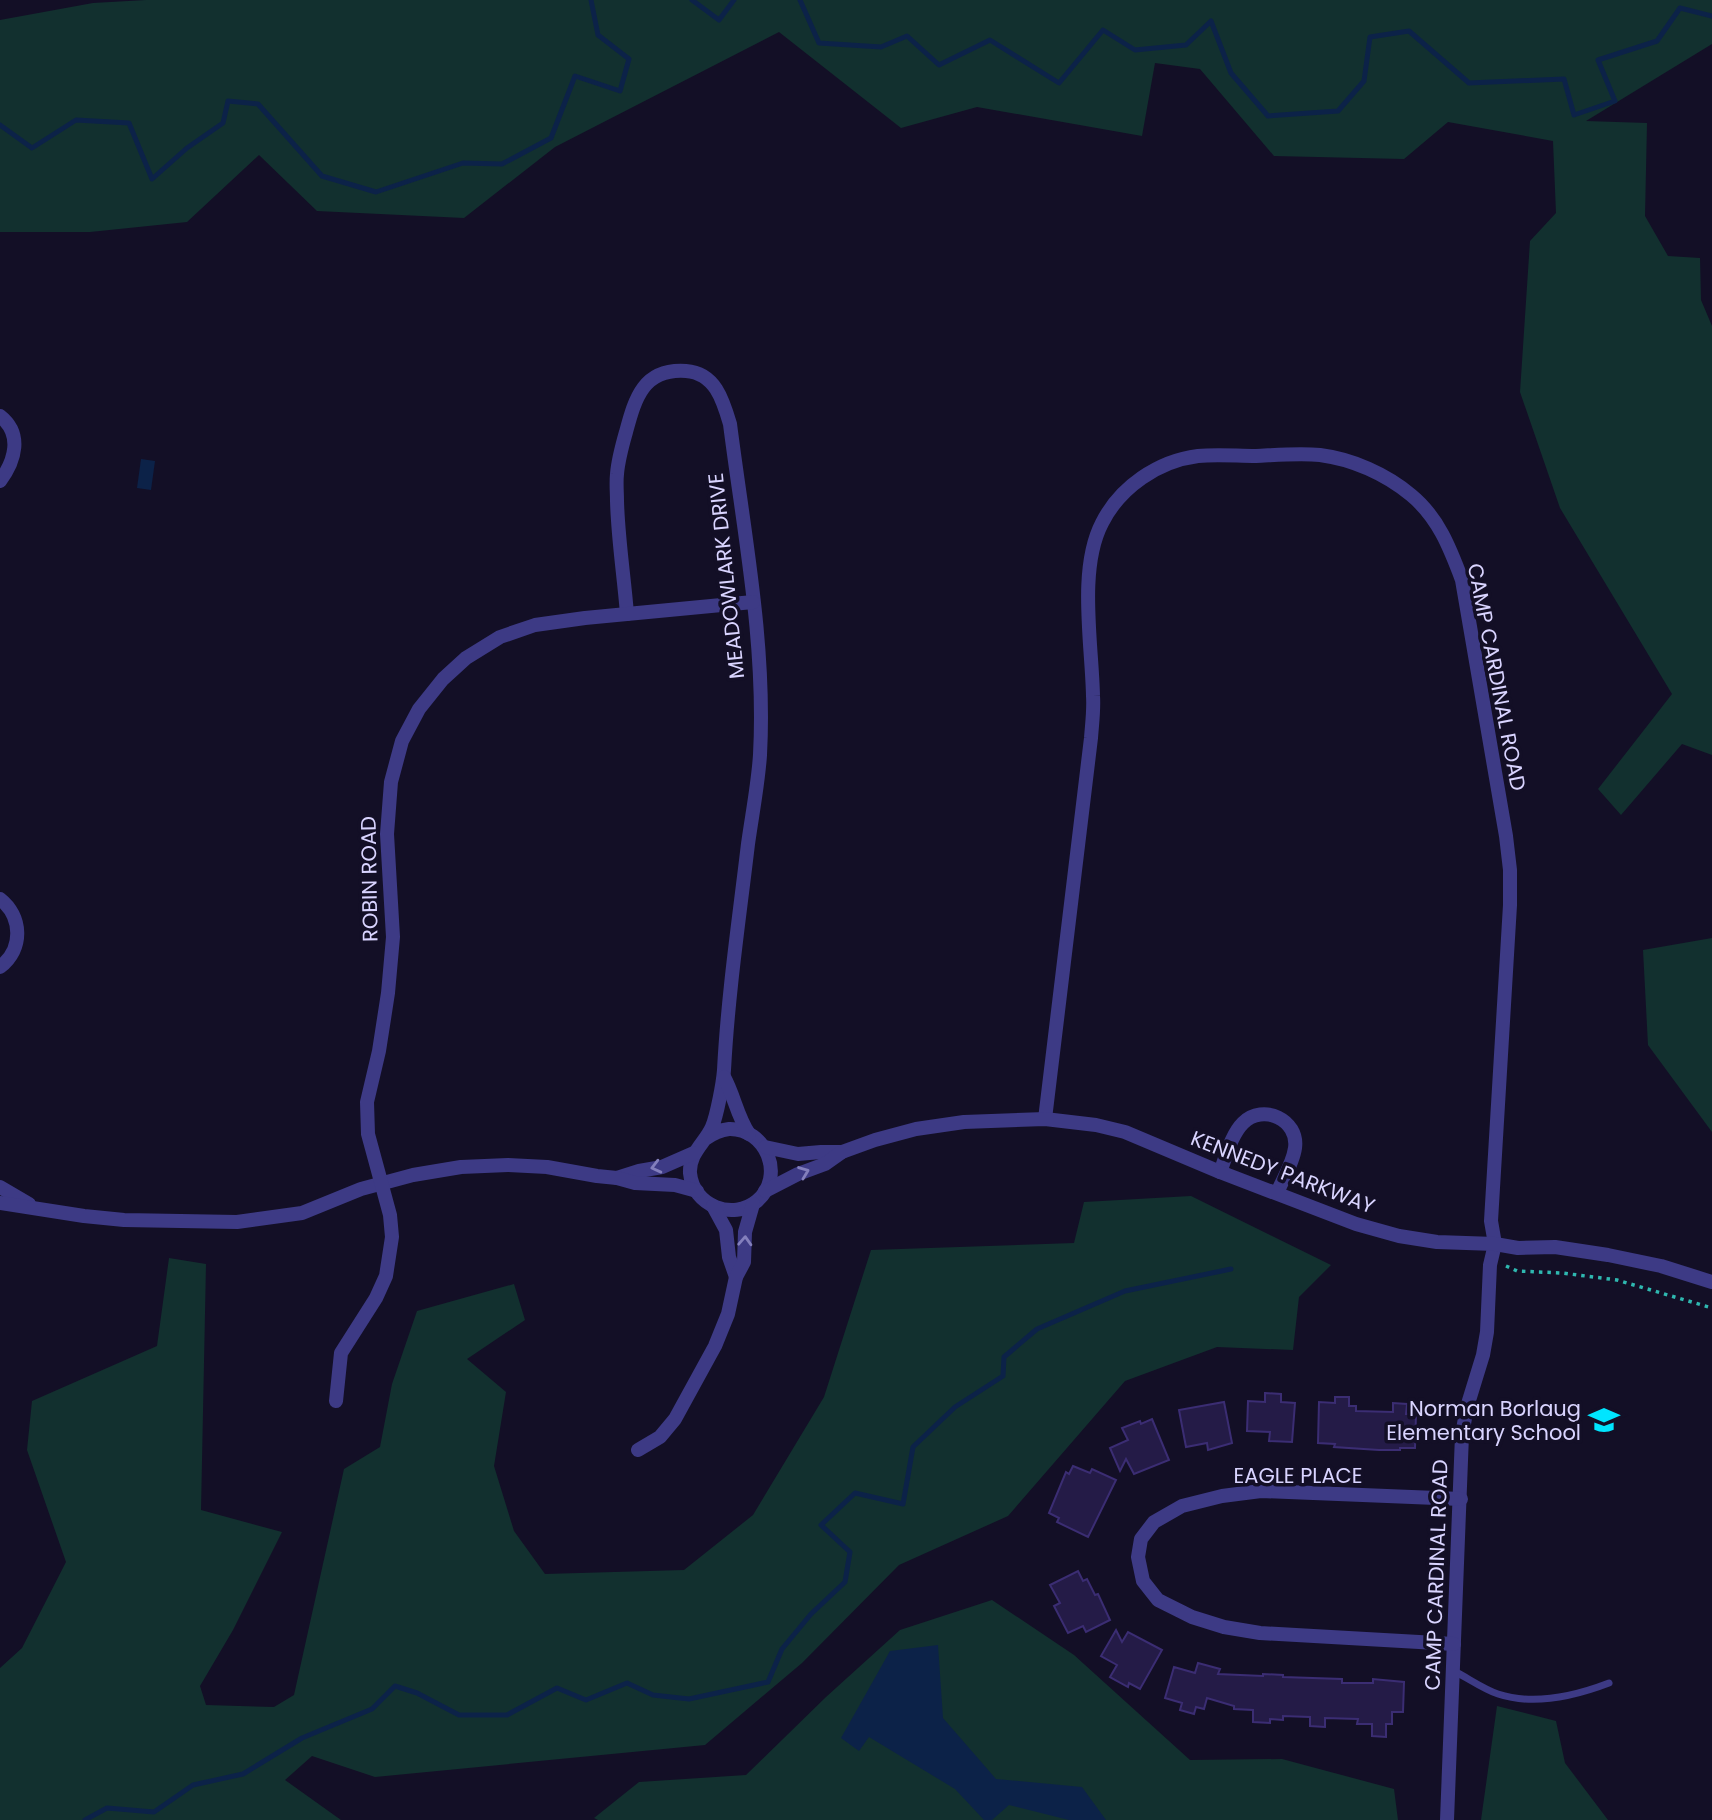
<svg xmlns="http://www.w3.org/2000/svg" width="1712" height="1820" viewBox="0 0 1712 1820" font-family="Poppins,sans-serif">
  <rect width="100%" height="100%" fill="#130f26"/>
  <g fill="#12302f">
    <path d="M146 0H1712V44L1586 121 1647 123 1645 216 1668 256 1700 258 1701 300 1712 326V755L1682 744 1621 815 1598 789 1672 694 1560 508 1520 392 1530 241 1556 213 1553 141 1448 122 1404 159 1274 156 1200 69 1155 63 1142 136 977 107 901 128 779 32 555 147 464 218 317 211 259 155 187 222 90 232H0V20L93 3Z"/>
    <path d="M1712 938V1132L1648 1045 1643 950Z"/>
    <path d="M1191 1196 1331 1265 1299 1297 1293 1350 1217 1347 1125 1381 1008 1516 899 1565 802 1663 705 1745 375 1777 312 1756 285 1780 341 1820H0V1668L22 1648 66 1562 27 1450 32 1401 157 1346 169 1258 206 1264 201 1510 282 1532 233 1630 200 1686 206 1705 274 1707 294 1695 344 1469 380 1447 392 1384 417 1311 514 1284 525 1320 467 1359 506 1392 494 1466 514 1531 545 1574 684 1570 753 1515 824 1397 871 1250 1074 1243 1084 1202Z"/>
    <path d="M992 1600 1074 1655 1190 1760 1282 1759 1394 1789 1398 1820H598L594 1818 639 1782 746 1775 826 1697 900 1630Z"/>
    <path d="M1497 1706 1556 1721 1565 1763 1608 1820H1481Z"/>
  </g>
  <g fill="#0c2248">
    <path d="M141 459 155 461 151 490 137 488Z"/>
    <path d="M938 1645 943 1718 996 1779 1082 1787 1106 1820H1069L1009 1805 992 1820H984L955 1789 869 1737 859 1751 841 1738 890 1651Z"/>
  </g>
  <g fill="none" stroke-linecap="round" stroke-linejoin="round">
    <g stroke="#0c2248" stroke-width="5">
      <path d="M692 0 719 20 734 0"/>
      <path d="M800 0 819 43 881 47 907 36 939 65 990 40 1059 83 1103 30 1135 50 1186 45 1211 21 1231 73 1268 116 1338 111 1364 81 1370 37 1409 31 1469 83 1564 79 1574 115 1615 101 1598 60 1657 41 1680 8 1712 16"/>
      <path d="M0 125 32 148 76 120 129 123 152 179 187 148 223 123 228 101 258 104 322 176 376 192 463 163 502 164 551 138 575 76 620 91 629 59 598 35 591 0"/>
      <path d="M85 1820 107 1808 154 1812 193 1785 243 1774 302 1738 372 1709 395 1686 417 1693 459 1715H507L557 1688 586 1700 627 1683 653 1695 689 1699 768 1682 782 1649 811 1614 845 1582 850 1552 821 1525 855 1493 903 1504 913 1447 955 1407 1003 1376 1004 1357 1037 1329 1125 1291 1231 1269"/>
    </g>
  </g>
  <g fill="#241b47" stroke="#3b2d73" stroke-width="2">
    <path d="M1265 1393 1281 1394V1402L1295 1403 1292 1442 1269 1441 1270 1432 1247 1431 1248 1401 1265 1402Z"/>
    <path d="M1335 1397H1349V1406H1356V1411L1393 1412V1403L1407 1404 1406 1414H1416L1415 1448H1400V1450H1379L1334 1447 1335 1444 1318 1443 1319 1402 1335 1403Z"/>
    <path d="M1224 1402 1232 1443 1208 1450 1207 1443 1186 1447 1179 1410Z"/>
    <path d="M1152 1419 1169 1460 1134 1474 1126 1459 1120 1471 1110 1448 1128 1440 1122 1428 1140 1421 1141 1424Z"/>
    <path d="M1073 1466 1090 1473 1092 1469 1116 1480 1088 1537 1057 1522 1059 1518 1049 1513 1066 1472 1069 1474Z"/>
    <path d="M1078 1571 1083 1581 1087 1579 1095 1595 1098 1594 1110 1620 1086 1632 1083 1626 1068 1633 1054 1606 1060 1603 1050 1585Z"/>
    <path d="M1116 1630 1122 1642 1128 1632 1162 1650 1140 1689 1129 1683 1128 1687 1110 1677 1117 1665 1101 1656Z"/>
    <path d="M1198 1663 1220 1669 1218 1674 1263 1676V1674L1283 1675V1677L1342 1679V1683H1373V1679L1404 1682 1403 1712H1392V1724H1386V1737L1372 1736V1724H1357L1358 1719 1325 1718V1727L1310 1726V1717L1283 1716V1720L1270 1719V1723L1253 1722V1710L1234 1709V1706L1207 1698 1204 1709 1196 1707 1194 1714 1180 1710 1182 1703 1165 1698 1174 1667 1195 1673Z"/>
  </g>
  <g fill="none" stroke-linecap="round" stroke-linejoin="round">
    <path stroke="#2fb8b0" stroke-width="3.5" stroke-dasharray="3.5 5" stroke-linecap="butt" d="M1506 1266 1517 1271 1562 1273 1617 1280 1712 1308"/>
    <path stroke="#3d3a85" stroke-width="7" d="M1454 1671C1468 1678 1483 1689 1498 1694 1534 1706 1575 1696 1609 1683"/>
    <g stroke="#3d3a85" stroke-width="14">
      <path d="M0 416C23 434 15 461 0 481"/>
      <path d="M627 614C624 576 618 539 617 501 617 492 616 483 617 474 618 461 622 446 626 432 635 399 643 368 686 371 715 373 723 400 730 424 744 534 766 644 760 755 758 785 752 815 748 844 739 920 728 994 724 1070 723 1083 717 1115 712 1127 705 1143 689 1153 690 1173 693 1206 733 1221 757 1201 786 1176 766 1128 729 1129 720 1130 712 1134 705 1139"/>
      <path d="M0 899C22 916 24 949 0 967"/>
      <path d="M724 1077C734 1095 737 1116 749 1134"/>
      <path d="M1045 1119 1091 738C1092 724 1094 710 1093 696 1092 644 1078 569 1102 523 1120 487 1158 461 1198 456 1217 454 1237 456 1256 456 1277 455 1299 453 1320 455 1352 459 1386 474 1411 495 1438 517 1450 548 1462 580L1506 836 1510 870V905L1491 1221 1495 1244 1490 1265 1487 1332 1483 1355 1467 1407 1462 1435 1447 1820"/>
      <path d="M765 1147 798 1154 821 1152H842"/>
      <path d="M1220 1172C1226 1157 1231 1135 1243 1123 1263 1103 1299 1120 1295 1148 1293 1163 1283 1179 1277 1193"/>
      <path d="M617 1178 639 1171 662 1167 694 1153"/>
      <path d="M0 1187 29 1204"/>
      <path d="M765 1191 798 1174 825 1164 842 1152 875 1140 916 1129 964 1122 1045 1119 1096 1125 1125 1132 1220 1172 1356 1224 1399 1236 1437 1242 1495 1244 1518 1248 1555 1247 1608 1255 1661 1266 1712 1282"/>
      <path d="M0 1203 84 1216 124 1220 237 1222 302 1213 361 1189 413 1175 461 1167 508 1165 547 1167 597 1176 617 1178 635 1183 675 1185 697 1191"/>
      <path d="M713 1206 726 1230 729 1257 736 1277"/>
      <path d="M336 1401 341 1353 376 1298 386 1276 392 1237 390 1215 368 1134 367 1102 379 1051 388 993 393 937 387 834 391 782 402 741 419 709 443 679 466 658 500 637 535 625 585 618 753 602"/>
      <path d="M638 1450 660 1437 675 1419 715 1346 728 1314 736 1277 744 1262 745 1232 753 1204"/>
      <path d="M1454 1644 1260 1633 1224 1627 1192 1617 1158 1600 1143 1581 1138 1557 1141 1539 1154 1522 1182 1506 1222 1496 1261 1491 1461 1499"/>
    </g>
  </g>
  <defs><path id="oneway-chevron" d="M-2-3.5L2.5 0L-2 3.5" fill="none" stroke-width="1.6" stroke-linecap="round" stroke-linejoin="round" transform="scale(1.75)"/></defs>
  <g stroke="#837fbc">
    <use href="#oneway-chevron" transform="translate(656 1167) rotate(166)"/>
    <use href="#oneway-chevron" transform="translate(804 1172) rotate(-21)"/>
    <use href="#oneway-chevron" transform="translate(745 1241) rotate(-87)"/>
  </g>
  <defs>
    <g id="school-bare" transform="scale(2.415)"><path d="M0-5L7-2L0 1L-7-2ZM-4 1L0 2.5L4 1V4Q0 6-4 4Z" fill="#00e5ff" stroke="#130f26" stroke-width="2.5" paint-order="stroke"/></g>
  </defs>
  <g fill-rule="evenodd">
    <use href="#school-bare" x="1604" y="1420"/>
  </g>
  <g text-anchor="middle" dominant-baseline="central" stroke-width="7" stroke-linejoin="round" paint-order="stroke">
    <g font-size="21" fill="#d9d4ff" stroke="#130f26">
      <text transform="translate(726 576) rotate(-96)">MEADOWLARK DRIVE</text>
      <text transform="translate(1497 677) rotate(79)">CAMP CARDINAL ROAD</text>
      <text transform="translate(369 879) rotate(-91)">ROBIN ROAD</text>
      <text transform="translate(1283 1172) rotate(21)">KENNEDY PARKWAY</text>
      <text x="1298" y="1475">EAGLE PLACE</text>
      <text transform="translate(1436 1575) rotate(-88)">CAMP CARDINAL ROAD</text>
    </g>
    <g font-size="21" fill="#d9d4ff" stroke="#130f26" text-anchor="end">
      <text x="1581" y="1408">Norman Borlaug<tspan x="1581" dy="24">Elementary School</tspan></text>
    </g>
  </g>
</svg>
